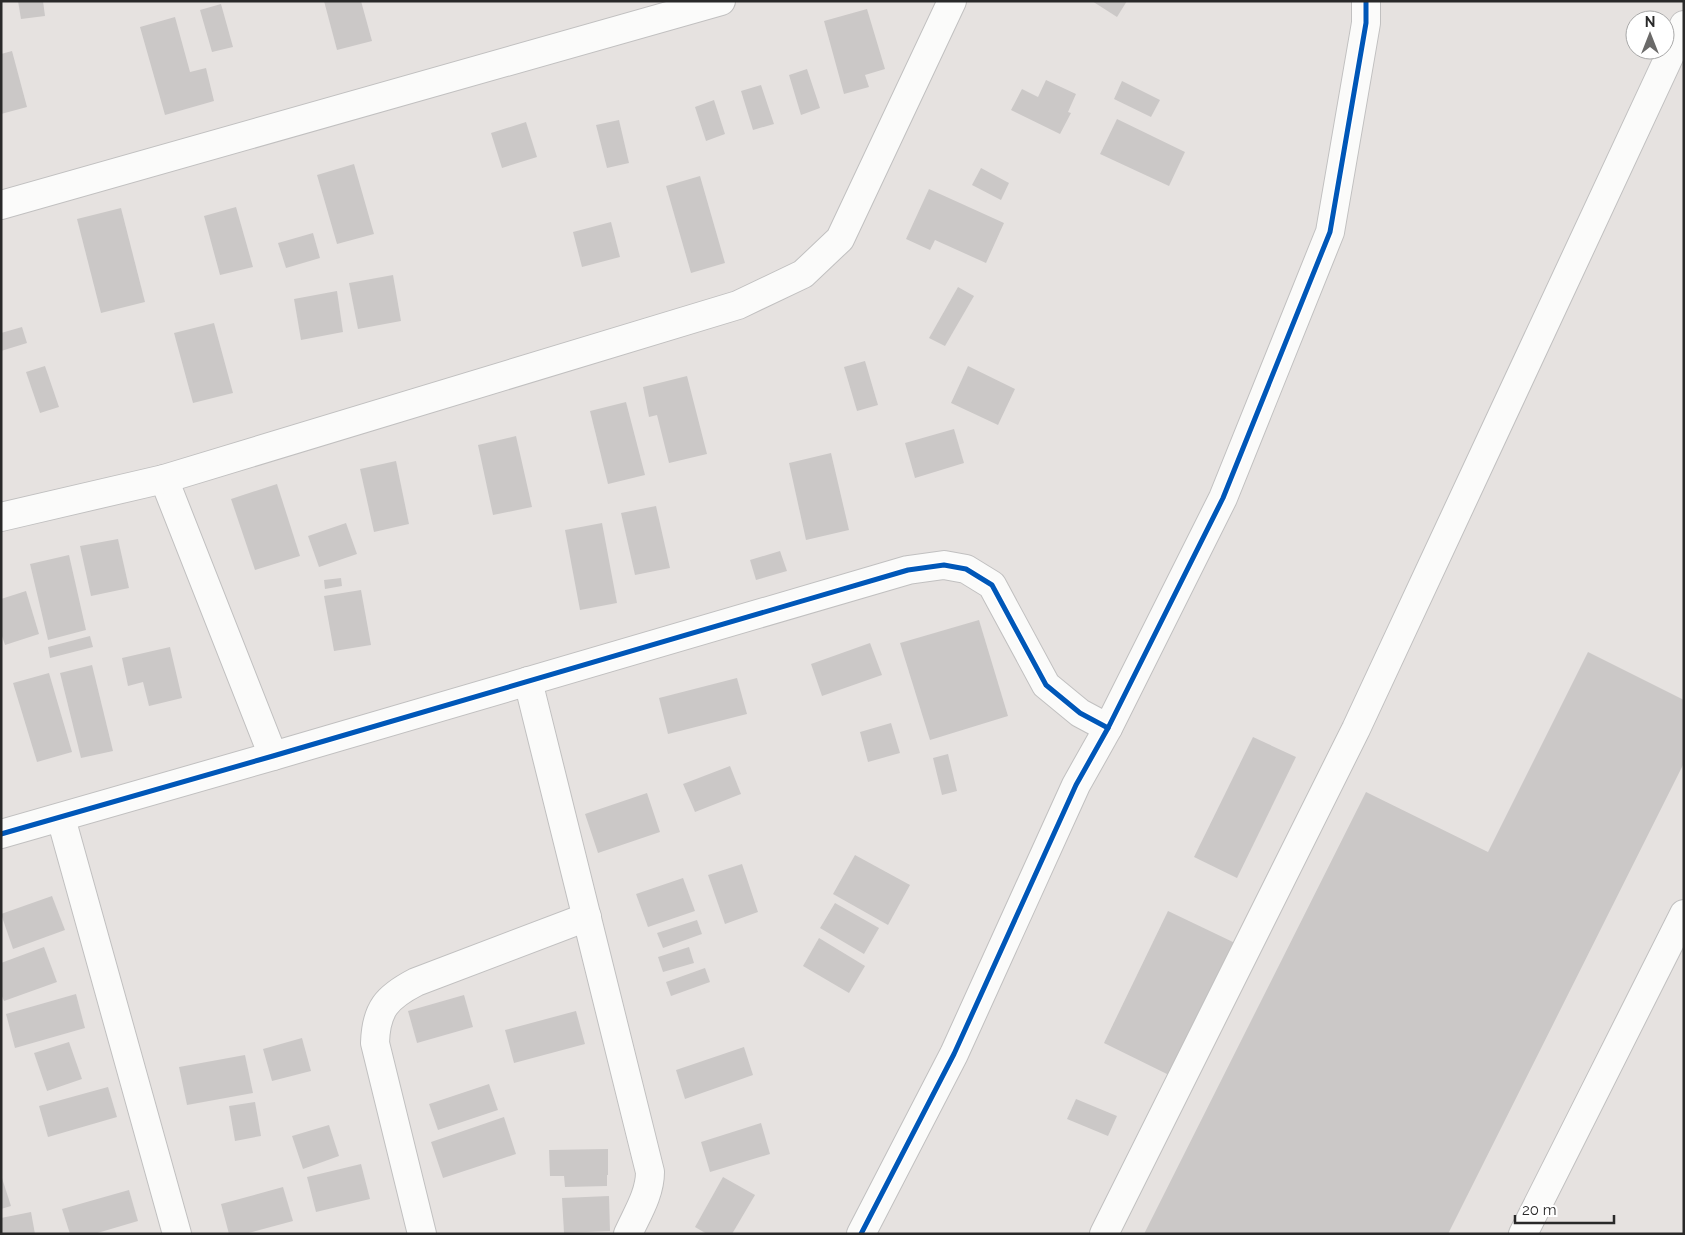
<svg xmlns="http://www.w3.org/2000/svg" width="1685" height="1235" viewBox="0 0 1685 1235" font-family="Raleway,sans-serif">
  <rect width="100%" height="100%" fill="#e6e2e0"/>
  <g fill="#cbc8c7">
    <path d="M18 1H43L45 16 21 19Z"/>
    <path d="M324 1H361L372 41 337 50Z"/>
    <path d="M1092 1H1127L1117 17Z"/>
    <path d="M221 4 233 47 212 52 200 10Z"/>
    <path d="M867 9 885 69 865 75 869 87 844 94 824 21Z"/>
    <path d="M175 17 190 72 206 68 214 101 165 115 140 27Z"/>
    <path d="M12 51 27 107 1 114V54Z"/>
    <path d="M807 69 820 108 801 115 789 75Z"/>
    <path d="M1046 80 1076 94 1068 112 1071 113 1060 134 1011 110 1022 89 1038 97Z"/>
    <path d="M1122 81 1160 100 1151 117 1114 99Z"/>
    <path d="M761 85 774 124 753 130 741 91Z"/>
    <path d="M714 100 725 134 706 141 695 107Z"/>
    <path d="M1117 119 1185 152 1169 186 1100 154Z"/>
    <path d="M619 120 629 163 607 168 596 125Z"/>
    <path d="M526 122 537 157 502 168 491 133Z"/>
    <path d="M354 164 374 234 337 244 317 175Z"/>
    <path d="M981 168 1009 183 1001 200 972 185Z"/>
    <path d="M700 176 725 263 691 273 666 186Z"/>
    <path d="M929 189 1004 223 986 263 935 240 930 250 906 239Z"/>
    <path d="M236 207 253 267 220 275 204 216Z"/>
    <path d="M121 208 145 302 101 313 77 219Z"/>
    <path d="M611 222 620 257 582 267 573 232Z"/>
    <path d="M313 233 320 258 286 268 278 243Z"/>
    <path d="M393 275 401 321 358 329 349 283Z"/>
    <path d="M958 287 974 296 945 346 929 338Z"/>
    <path d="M337 291 343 332 301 340 294 299Z"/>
    <path d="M214 323 233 393 193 403 174 333Z"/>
    <path d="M22 327 27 343 1 351V333Z"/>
    <path d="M865 361 878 405 857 411 844 367Z"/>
    <path d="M45 366 59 407 40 413 26 372Z"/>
    <path d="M968 366 1015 389 998 425 951 403Z"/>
    <path d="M687 376 707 454 669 463 657 415 649 417 643 387Z"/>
    <path d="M626 402 645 475 608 484 590 411Z"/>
    <path d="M954 429 964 463 915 478 905 443Z"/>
    <path d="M516 436 532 507 493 515 478 445Z"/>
    <path d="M831 453 849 530 806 540 789 463Z"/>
    <path d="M396 461 409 524 374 532 360 469Z"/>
    <path d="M277 484 300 556 255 570 231 499Z"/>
    <path d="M656 506 670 568 635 575 621 513Z"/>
    <path d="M346 523 357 554 319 567 308 536Z"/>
    <path d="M602 523 617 603 580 610 565 530Z"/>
    <path d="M118 539 129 588 91 596 80 546Z"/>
    <path d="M780 551 787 571 756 580 750 560Z"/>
    <path d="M69 555 86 630 48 640 30 564Z"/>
    <path d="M341 578 342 586 325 589 324 580Z"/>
    <path d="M361 590 371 645 334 651 324 596Z"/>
    <path d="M26 591 39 634 5 645 1 633V599Z"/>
    <path d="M979 620 1008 716 930 740 900 643Z"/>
    <path d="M90 636 93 647 50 658 48 647Z"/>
    <path d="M870 643 882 675 822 696 811 664Z"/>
    <path d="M170 647 182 698 149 706 143 682 128 686 122 658Z"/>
    <path d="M1588 652 1684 700V763L1448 1234H1144L1366 792 1488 852Z"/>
    <path d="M92 665 113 751 81 758 60 673Z"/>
    <path d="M49 673 72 752 37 762 13 683Z"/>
    <path d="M737 678 747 714 668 734 659 698Z"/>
    <path d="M891 723 900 753 868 762 860 732Z"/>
    <path d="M1253 737 1296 757 1237 878 1194 857Z"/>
    <path d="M948 754 957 791 942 795 933 758Z"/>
    <path d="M730 766 741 794 695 812 683 784Z"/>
    <path d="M647 793 660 832 598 853 585 814Z"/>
    <path d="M855 855 910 885 888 925 833 894Z"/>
    <path d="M742 864 758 912 725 924 708 875Z"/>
    <path d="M683 878 695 911 648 927 636 894Z"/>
    <path d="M52 896 65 930 13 949 1 914Z"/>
    <path d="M835 903 879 928 864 954 820 928Z"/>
    <path d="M1168 911 1235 943 1171 1076 1104 1043Z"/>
    <path d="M697 920 702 934 663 948 657 933Z"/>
    <path d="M819 938 865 966 849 993 803 966Z"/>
    <path d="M44 947 57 982 4 1001 1 994V963Z"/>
    <path d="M689 947 694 963 663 972 658 957Z"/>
    <path d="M705 968 710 982 671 996 666 982Z"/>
    <path d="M76 994 85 1028 15 1048 6 1014Z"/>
    <path d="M464 995 473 1027 417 1043 408 1011Z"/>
    <path d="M576 1011 585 1044 514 1063 505 1030Z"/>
    <path d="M302 1038 311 1071 272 1081 263 1049Z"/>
    <path d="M69 1042 82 1079 47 1091 34 1053Z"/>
    <path d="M744 1047 753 1075 685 1099 676 1070Z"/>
    <path d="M245 1055 253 1093 187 1105 179 1067Z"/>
    <path d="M489 1084 498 1110 438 1130 429 1104Z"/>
    <path d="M108 1087 117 1117 48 1137 39 1106Z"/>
    <path d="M1076 1099 1117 1116 1108 1136 1067 1119Z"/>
    <path d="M255 1102 261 1136 235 1141 229 1106Z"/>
    <path d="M504 1117 516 1154 443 1178 431 1142Z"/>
    <path d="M761 1123 770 1154 710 1172 701 1142Z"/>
    <path d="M329 1125 339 1156 303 1169 292 1136Z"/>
    <path d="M608 1149V1175H607V1186L565 1187 564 1176H550L549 1150Z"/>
    <path d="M361 1164 370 1199 316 1212 307 1177Z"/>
    <path d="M1 1175 11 1206 1 1209Z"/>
    <path d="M723 1177 755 1195 732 1234H707L695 1227Z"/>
    <path d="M283 1187 293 1221 245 1234H229L221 1204Z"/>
    <path d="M129 1190 138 1221 94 1234H70L62 1209Z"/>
    <path d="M609 1196 610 1231 564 1233 562 1198Z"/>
    <path d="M31 1212 35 1234H1V1218Z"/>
  </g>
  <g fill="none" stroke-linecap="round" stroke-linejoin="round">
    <g stroke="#c1c0c0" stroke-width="30">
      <g id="minor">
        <path d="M1 205 721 1"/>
        <path d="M164 479 273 756"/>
        <path d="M1 517 164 479 738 305 803 274 840 239 952 1"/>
        <path d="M528 681 650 1172C650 1194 637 1214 628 1234"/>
        <path d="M61 818 177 1234"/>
        <path d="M1 834 273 756 908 570 944 565 966 569 992 585 1046 685 1080 713 1108 728"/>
        <path d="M422 1234 375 1043C376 1009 387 997 416 982L587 917"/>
        <path d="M861 1234 954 1054 1076 785 1108 728 1223 498 1330 232 1366 23V1"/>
        <path d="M1104 1234 1356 729 1684 25"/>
        <path d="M1523 1234 1684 914"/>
      </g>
    </g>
    <use href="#minor" stroke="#fbfbfa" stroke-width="28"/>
    <g stroke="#fff" stroke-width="8">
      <g id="cycleway">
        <path d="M1 834 273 756 908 570 944 565 966 569 992 585 1046 685 1080 713 1108 728"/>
        <path d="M861 1234 954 1054 1076 785 1108 728 1223 498 1330 232 1366 23V1"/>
      </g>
    </g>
    <use href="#cycleway" stroke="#0057b8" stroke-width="5"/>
  </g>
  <rect width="1685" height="1235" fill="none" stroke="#292929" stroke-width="5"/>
  <g transform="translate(1650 35)"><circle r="24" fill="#ffffff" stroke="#a9a9a9"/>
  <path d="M0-4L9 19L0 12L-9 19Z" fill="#6b6a69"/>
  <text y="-8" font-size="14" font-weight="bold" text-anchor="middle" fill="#292929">N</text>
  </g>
  <path d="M1515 1215v8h99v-8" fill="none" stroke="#292929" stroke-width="2.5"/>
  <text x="1522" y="1215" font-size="15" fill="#292929" stroke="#ffffff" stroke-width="4" paint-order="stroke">20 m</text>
</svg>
